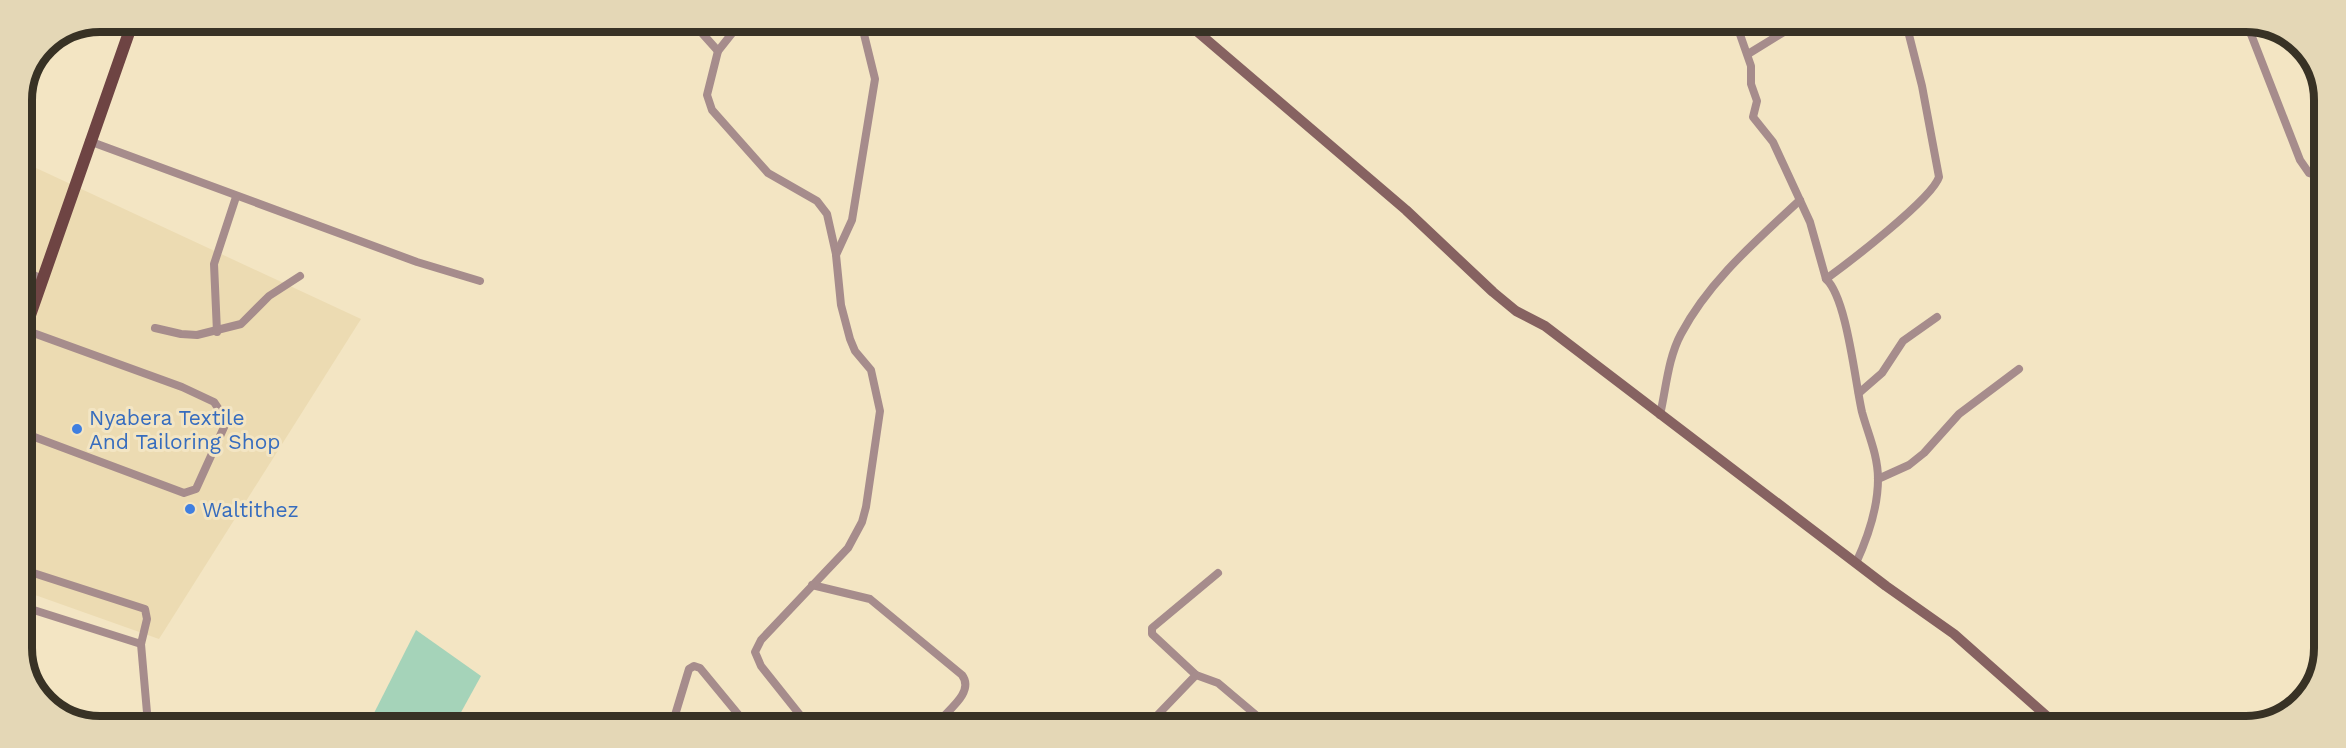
<svg xmlns="http://www.w3.org/2000/svg" width="2346" height="748" viewBox="0 0 2346 748" font-family="'Work Sans',sans-serif">
  <rect width="100%" height="100%" fill="#f3e5c3"/>
  <path fill="#ecdbb2" d="M21 161 361 319 159 639 21 590Z"/>
  <path fill="#a5d3b9" d="M416 630 481 676 454 725H368Z"/>
  <g fill="none" stroke-linecap="round" stroke-linejoin="round">
    <g stroke="#a68c8c" stroke-width="8">
      <path d="M692 22 718 51 741 22"/>
      <path d="M1736 23 1751 66V84L1757 101 1753 117 1773 142 1810 222 1826 279C1847 298 1855 382 1862 412 1868 434 1878 455 1878 479 1878 508 1868 537 1856 563"/>
      <path d="M2247 24 2300 160 2309 173 2324 178"/>
      <path d="M718 51 707 95 712 110 768 173 817 201 827 214 836 254"/>
      <path d="M1748 54 1792 27 1829 23"/>
      <path d="M89 141 417 262 480 281"/>
      <path d="M21 268 43 280"/>
      <path d="M1826 279C1848 263 1932 199 1939 177L1922 86 1906 23"/>
      <path d="M155 328 181 334 197 335 241 324 269 296 300 276"/>
      <path d="M217 332 214 264 236 197"/>
      <path d="M1859 393 1882 373 1903 341 1937 317"/>
      <path d="M1660 415C1666 389 1668 358 1681 334 1709 281 1756 241 1800 200"/>
      <path d="M21 432 184 493 196 489 225 425 222 414 214 402 182 387 25 330"/>
      <path d="M2323 476C2308 457 2315 435 2323 414"/>
      <path d="M1878 479 1909 465 1924 453 1959 414 2019 369"/>
      <path d="M21 569 145 609 147 619 141 644 148 724"/>
      <path d="M1218 573 1152 628V634L1196 675 1218 683 1269 726"/>
      <path d="M812 585 870 599 962 675C974 691 951 708 940 720V725"/>
      <path d="M21 606 141 644"/>
      <path d="M672 725 689 669 694 666 700 668 747 725"/>
      <path d="M808 725 761 666 755 652 761 640 848 548 862 522 866 507 880 411 871 370 855 351 850 339 841 305 836 255 852 220 875 79 861 22"/>
      <path d="M1147 726 1196 675"/>
    </g>
    <path stroke="#866261" stroke-width="10" d="M1186 22 1406 210 1493 292 1516 311 1545 326 1886 586 1954 634 2059 727"/>
    <path stroke="#6e4443" stroke-width="12" d="M21 341 133 21"/>
  </g>
  <g fill="#3f7fe0" stroke="#f3e5c3" stroke-width="2">
    <circle cx="77" cy="429" r="6"/>
    <circle cx="190" cy="509" r="6"/>
  </g>
  <g text-anchor="middle" dominant-baseline="central" stroke-width="6" stroke-linejoin="round" paint-order="stroke">
    <g font-size="21" fill="#366cbe" stroke="#f3e5c3" text-anchor="start">
      <text x="89" y="417">Nyabera Textile<tspan x="89" dy="24">And Tailoring Shop</tspan></text>
      <text x="202" y="509">Waltithez</text>
    </g>
  </g>
  <path d="M0 0H2346V748H0ZM100 32H2246A68 68 0 0 1 2314 100V648A68 68 0 0 1 2246 716H100A68 68 0 0 1 32 648V100A68 68 0 0 1 100 32Z" fill="#e4d7b6" fill-rule="evenodd"/>
  <path fill="none" stroke="#383225" stroke-width="8" d="M100 32H2246A68 68 0 0 1 2314 100V648A68 68 0 0 1 2246 716H100A68 68 0 0 1 32 648V100A68 68 0 0 1 100 32Z"/>
</svg>
